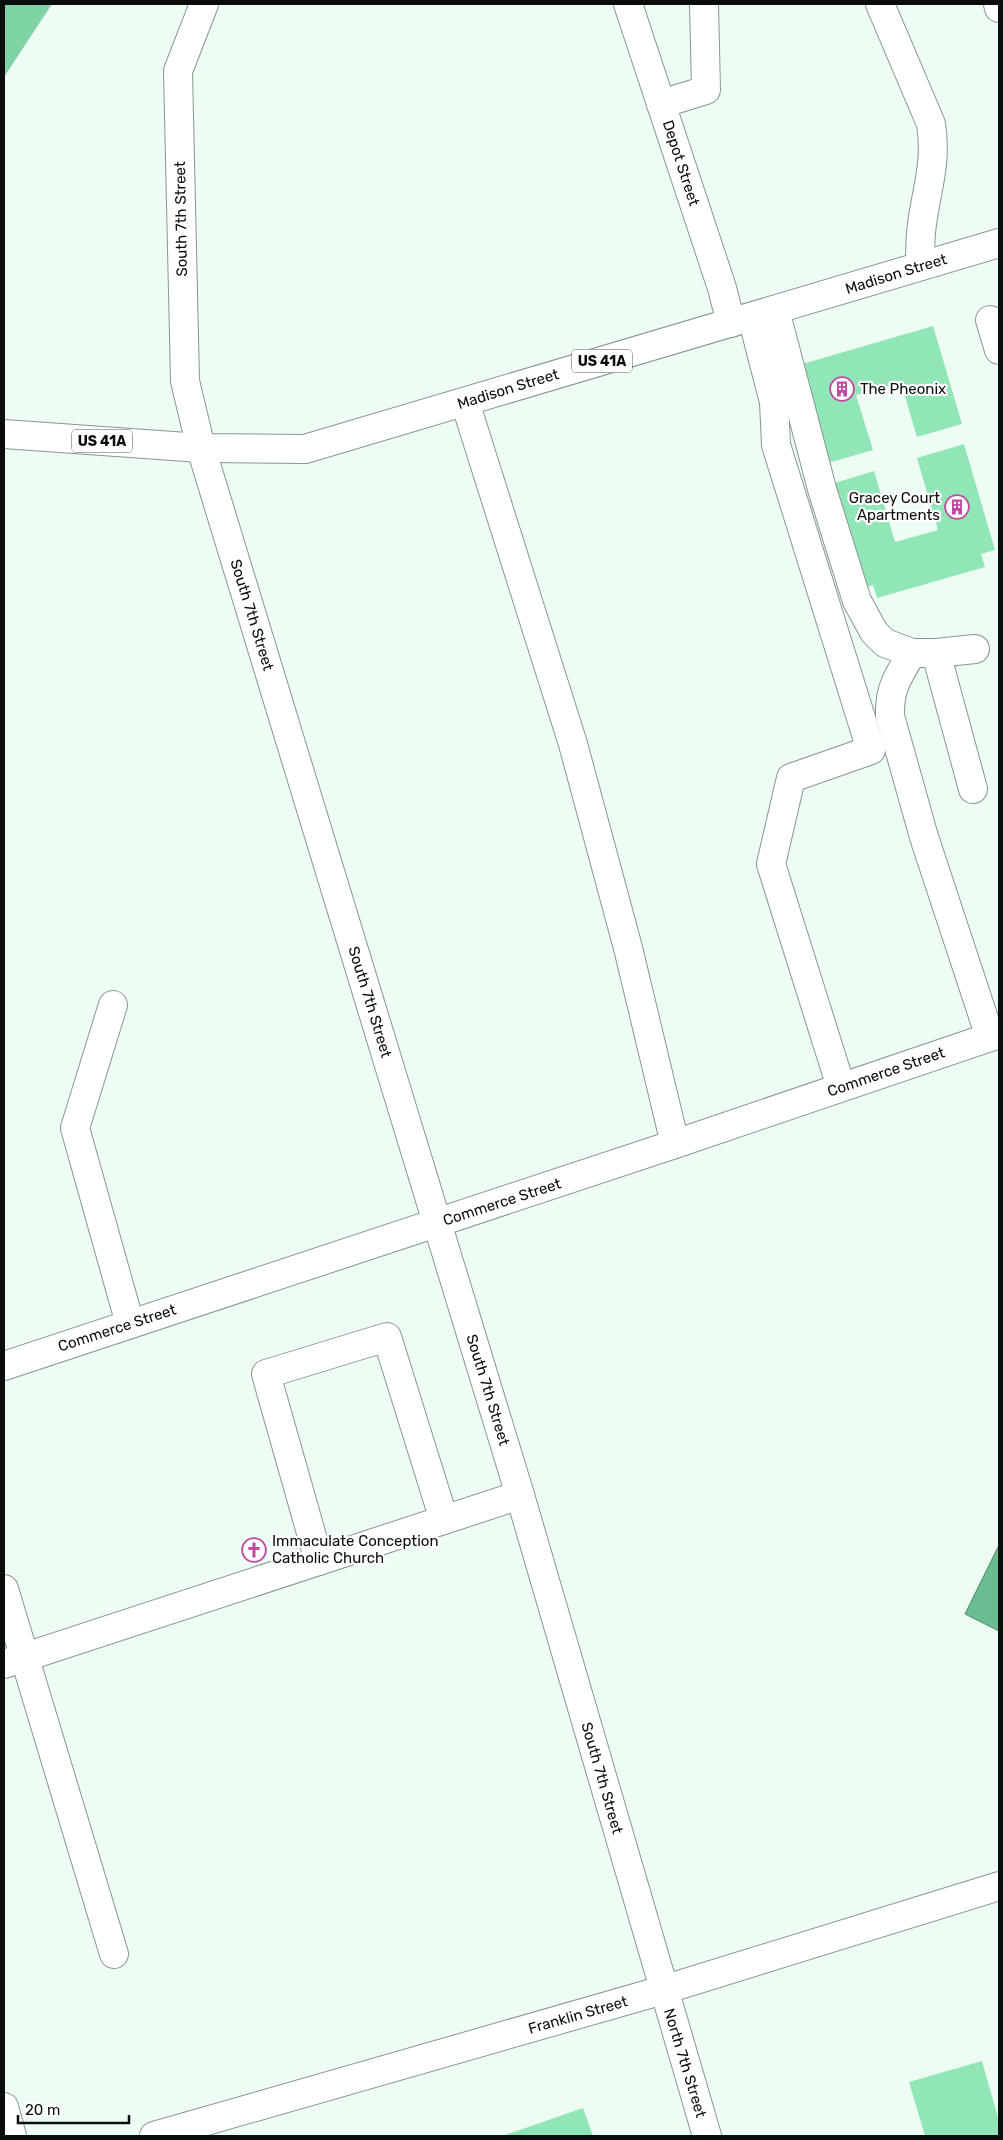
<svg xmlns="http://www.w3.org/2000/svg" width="1003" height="2140" viewBox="0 0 1003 2140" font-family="Rubik,sans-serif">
  <rect width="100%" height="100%" fill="#eefdf4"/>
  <path fill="#7fd4a6" d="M4 4H52L4 77Z"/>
  <path fill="#69bd90" stroke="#4c8868" d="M998 1547H999V1631L965 1614Z"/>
  <g fill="#91e6b7">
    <path d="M933 326 962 424 917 437 901 383 856 395 873 450 828 463 799 365Z"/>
    <path d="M964 444 995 550 981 554 985 567 877 598 873 585 859 590 828 485 874 471 895 542 938 530 917 458Z"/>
    <path d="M982 2061 999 2121V2136H925L909 2082Z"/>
    <path d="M583 2108 593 2136H502Z"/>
  </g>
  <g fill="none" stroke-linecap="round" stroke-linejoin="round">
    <g stroke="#89968f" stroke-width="30">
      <g id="minor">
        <path d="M204 4 178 71 185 381 201 448 520 1495 707 2136"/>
        <path d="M628 4 722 288 731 323"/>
        <path d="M880 4 931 124C937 163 927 187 922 224 920 238 920 252 920 266"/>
        <path d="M661 104 706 90 704 4"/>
        <path d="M775 310 822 489 857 601 874 632 885 643 912 653H936L975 649"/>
        <path d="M752 317 774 402 776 445 871 750 791 778 771 864 841 1087"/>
        <path d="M990 320 999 350"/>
        <path d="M465 402 573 744 628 948 675 1144"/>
        <path d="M912 653C898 676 889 689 890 716L924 837 990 1037"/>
        <path d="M936 653 973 789"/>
        <path d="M113 1005 75 1128 130 1324"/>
        <path d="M4 1366 675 1144 999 1034"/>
        <path d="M319 1561 266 1374 387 1337 444 1520"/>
        <path d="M4 1589 114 1954"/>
        <path d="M4 1664 520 1495"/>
        <path d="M4 2107 12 2136"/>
        <path d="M154 2136 663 1990 999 1886"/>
      </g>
    </g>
    <g stroke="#89968f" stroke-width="30">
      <g id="major">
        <path d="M998 4 999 8"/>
        <path d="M4 434 201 448 305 449 999 243"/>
      </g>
    </g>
    <use href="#minor" stroke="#fff" stroke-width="28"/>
    <use href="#major" stroke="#fff" stroke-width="28"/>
  </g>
  <defs>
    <g id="building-ring" transform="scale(1.25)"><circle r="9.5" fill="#fff" stroke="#c14ba2" stroke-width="1.5"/><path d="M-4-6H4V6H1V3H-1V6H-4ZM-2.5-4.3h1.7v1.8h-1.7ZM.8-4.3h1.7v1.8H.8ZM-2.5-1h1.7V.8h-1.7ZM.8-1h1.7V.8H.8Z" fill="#c14ba2"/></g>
    <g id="church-ring" transform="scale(1.25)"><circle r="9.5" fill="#fff" stroke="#c14ba2" stroke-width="1.5"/><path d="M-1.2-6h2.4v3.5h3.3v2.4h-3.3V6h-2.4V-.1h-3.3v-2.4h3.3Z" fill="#c14ba2"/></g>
  </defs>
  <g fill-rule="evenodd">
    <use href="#building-ring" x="842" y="389"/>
    <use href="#building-ring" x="957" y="507"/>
    <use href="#church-ring" x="254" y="1550"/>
  </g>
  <g text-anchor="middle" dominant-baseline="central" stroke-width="4.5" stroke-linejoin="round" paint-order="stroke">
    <g fill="#fff" stroke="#535654" stroke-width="1">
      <rect x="572" y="349.5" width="60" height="23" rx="4"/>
      <rect x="72" y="429.5" width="60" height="23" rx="4"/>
    </g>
    <g font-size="14" font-weight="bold" fill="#090d0b">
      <text x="602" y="361">US 41A</text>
      <text x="102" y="441">US 41A</text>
    </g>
    <g font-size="15" fill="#090d0b" stroke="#fff">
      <text transform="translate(681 163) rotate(72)">Depot Street</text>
      <text transform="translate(181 219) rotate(-91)">South 7th Street</text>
      <text transform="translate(896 274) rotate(-17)">Madison Street</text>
      <text transform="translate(508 389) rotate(-17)">Madison Street</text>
      <text transform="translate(252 615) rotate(73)">South 7th Street</text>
      <text transform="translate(370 1002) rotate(73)">South 7th Street</text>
      <text transform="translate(886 1072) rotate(-19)">Commerce Street</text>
      <text transform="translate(502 1202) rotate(-18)">Commerce Street</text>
      <text transform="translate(117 1328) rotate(-18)">Commerce Street</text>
      <text transform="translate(488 1390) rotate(73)">South 7th Street</text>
      <text transform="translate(602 1778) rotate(74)">South 7th Street</text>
      <text transform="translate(578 2015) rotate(-16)">Franklin Street</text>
      <text transform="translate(685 2063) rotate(73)">North 7th Street</text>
    </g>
    <g font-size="15" fill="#090d0b" stroke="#fff" text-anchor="start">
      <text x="860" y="389">The Pheonix</text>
      <text x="940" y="498" text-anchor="end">Gracey Court<tspan x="940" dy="17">Apartments</tspan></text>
      <text x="272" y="1541">Immaculate Conception<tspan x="272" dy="17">Catholic Church</tspan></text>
    </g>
  </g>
  <rect width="1003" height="2140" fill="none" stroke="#090d0b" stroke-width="10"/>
  <path d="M18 2115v8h111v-8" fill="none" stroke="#090d0b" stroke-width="2.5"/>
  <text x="25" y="2115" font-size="15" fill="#090d0b" stroke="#ffffff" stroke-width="4" paint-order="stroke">20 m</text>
</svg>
